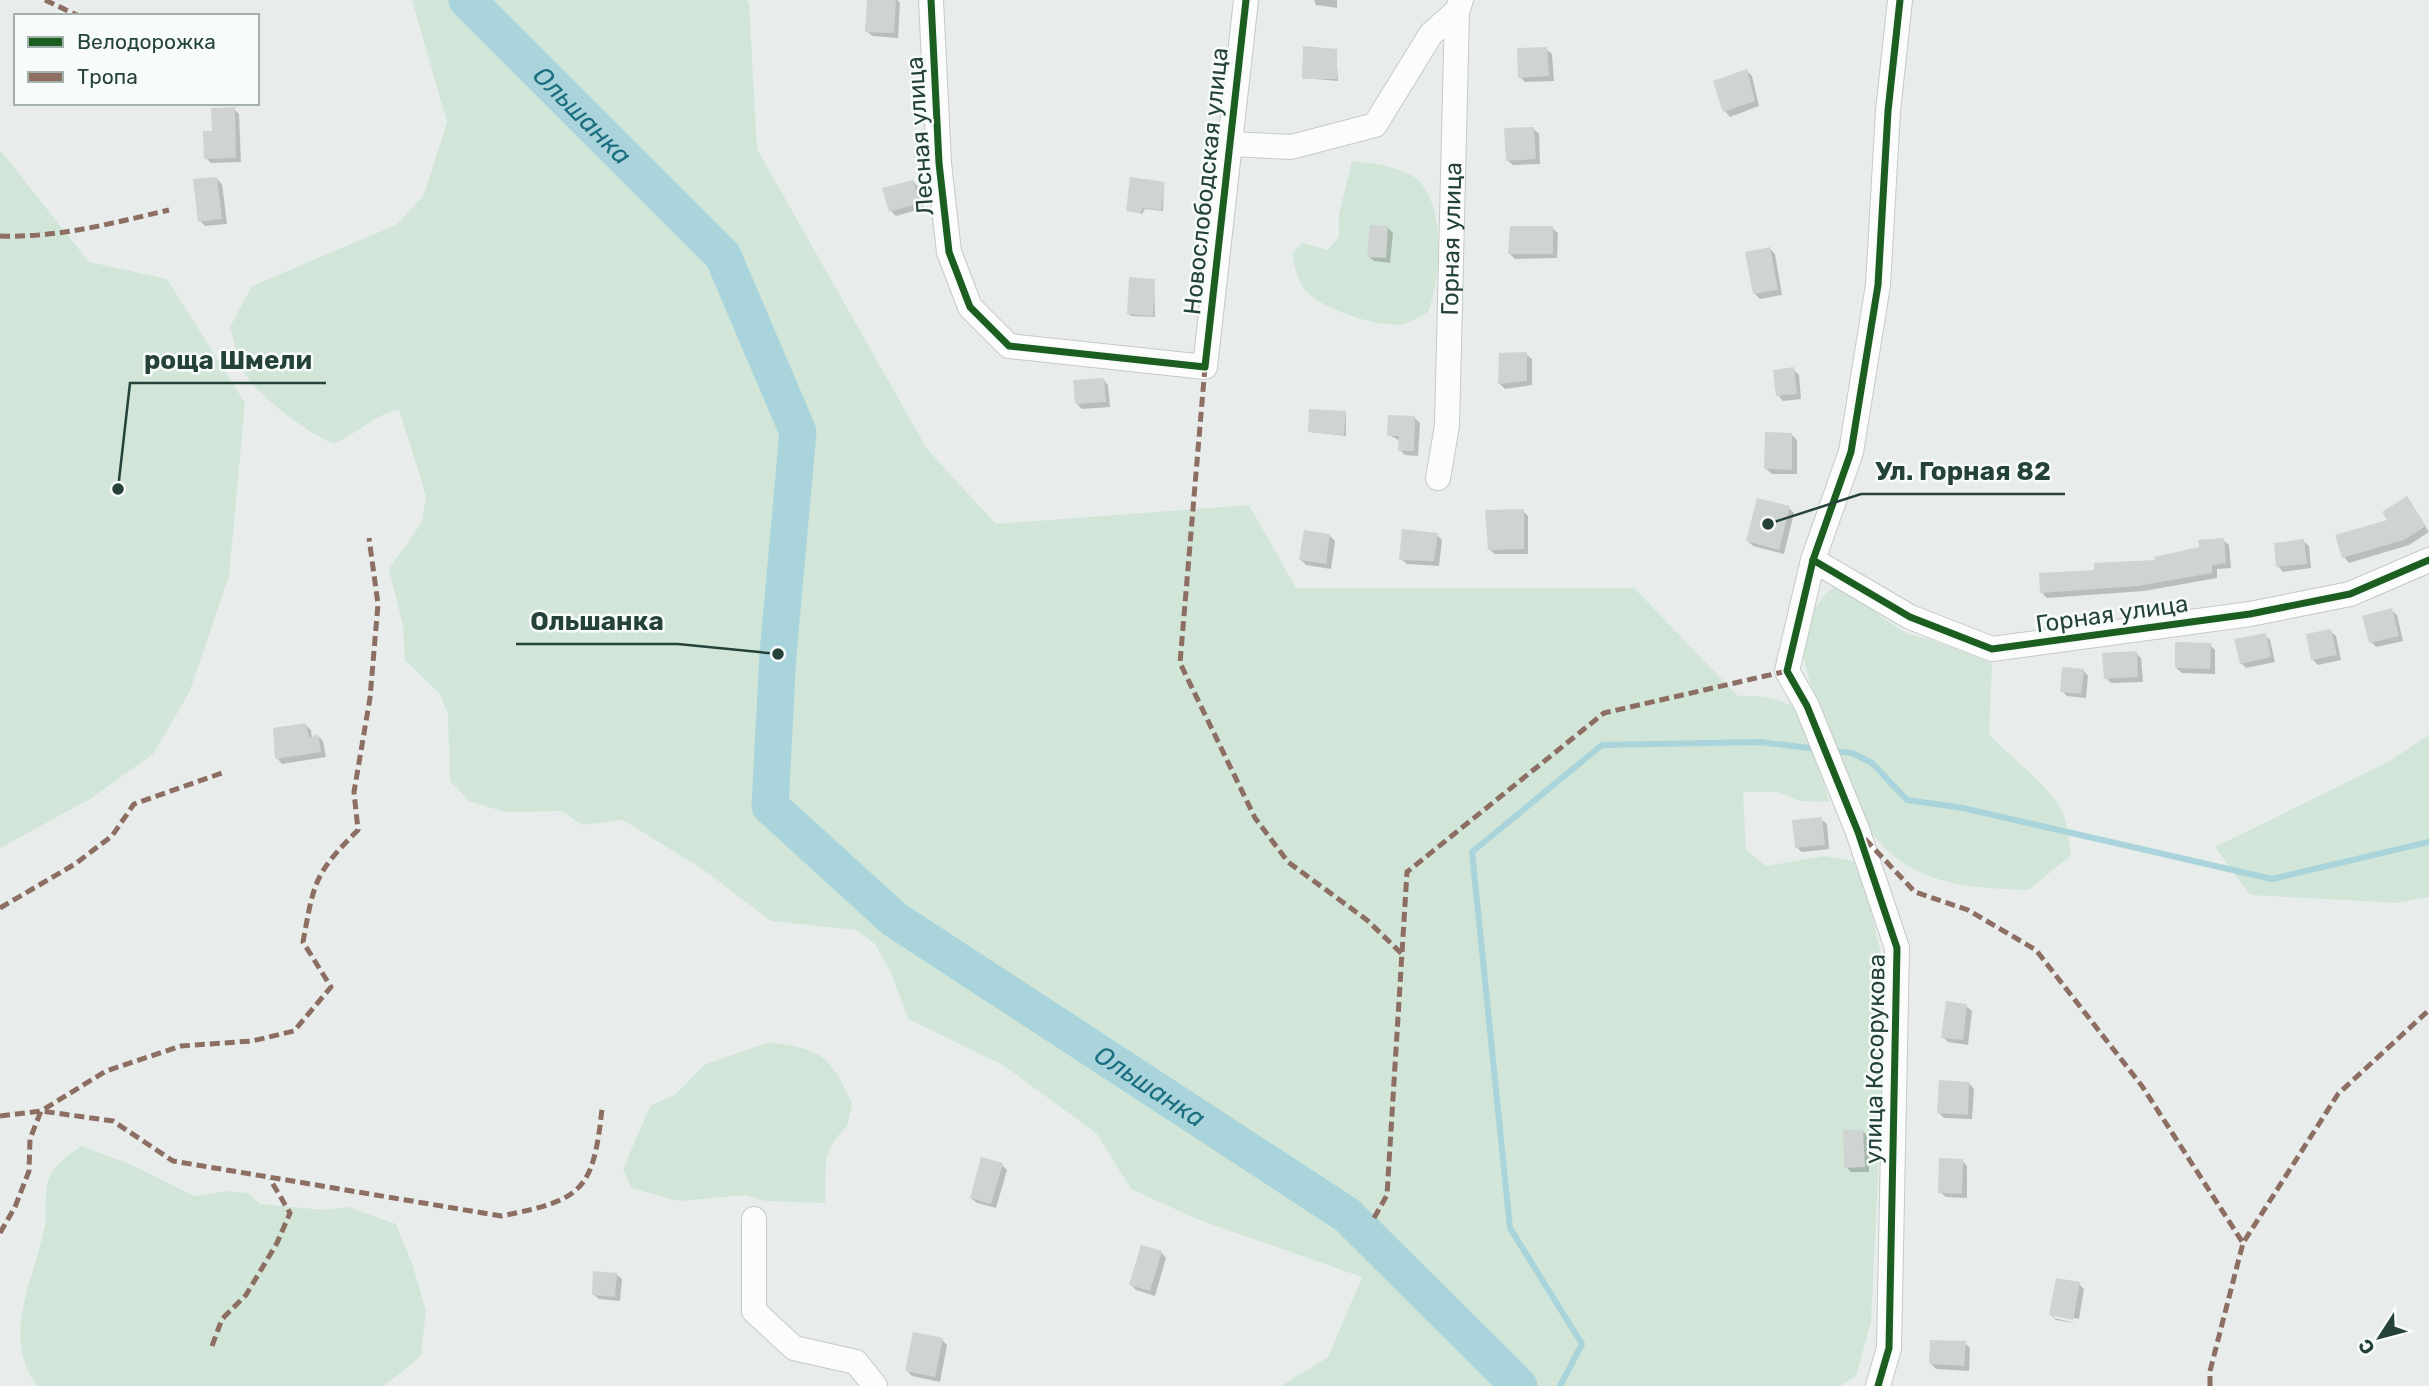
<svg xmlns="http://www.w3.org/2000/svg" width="2429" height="1386" viewBox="0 0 2429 1386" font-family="Rubik,sans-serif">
  <rect width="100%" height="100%" fill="#e8edeb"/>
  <g fill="#d1e6d8">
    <path d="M412 0H746L749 3 757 149 927 449 996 524 1249 505 1296 588H1634L1738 696C1758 695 1792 698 1803 718 1815 739 1822 777 1829 802L1800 801 1777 792H1743L1746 850 1766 866 1824 856 1854 861 1869 901 1881 955 1883 1071 1871 1322 1856 1376 1840 1386H1281L1328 1357 1362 1277 1199 1220 1131 1189 1097 1134 1003 1065 908 1019 892 975 875 944 856 930 771 921 704 870 623 820 582 825 562 811 505 812 469 801 450 781 448 715 440 694 405 660 403 626 389 569 422 522 426 496 399 409C375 415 357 433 334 444 309 434 259 397 245 374 237 361 234 341 230 327L252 286 396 225 424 195 447 122Z"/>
    <path d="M0 150 89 262 167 279 245 403 229 576 189 693 153 754 90 799 0 848Z"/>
    <path d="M1352 161C1371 163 1399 166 1415 178 1447 202 1441 280 1428 312 1420 316 1412 322 1404 324 1381 329 1325 310 1308 293 1297 282 1295 268 1292 254L1302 243 1328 250 1339 237V214Z"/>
    <path d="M1837 586 1907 634 1929 639 1992 663 1989 734C2009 757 2054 788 2064 816 2068 828 2069 843 2071 855L2029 890C1980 888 1928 887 1889 852 1882 846 1873 835 1869 827 1854 803 1801 672 1803 648 1804 626 1817 595 1837 586Z"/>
    <path d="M2429 735V897L2398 903 2250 895 2215 847 2388 762Z"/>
    <path d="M769 1042C821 1049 830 1055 852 1103L848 1124 834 1141 826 1158 825 1203 765 1201 747 1195 679 1201 631 1188 623 1169 650 1106 676 1094 704 1065Z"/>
    <path d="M81 1146 132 1165 194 1196 226 1191 248 1193 260 1204 325 1210 348 1207 396 1224 412 1263 426 1311 421 1356 384 1386H37C0 1336 35 1278 45 1225 47 1211 44 1195 48 1181 53 1165 68 1155 81 1146Z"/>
  </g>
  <g fill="#0003">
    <path d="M869 0H897L900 3 898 38 872 36 867 31Z"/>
    <path d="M1314 0H1337V8L1316 5Z"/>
    <path d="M1546 49 1552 54 1554 81 1525 82 1520 77Z"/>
    <path d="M1336 50 1338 81 1303 78Z"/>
    <path d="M1747 71 1752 76 1759 106 1730 117 1725 111Z"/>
    <path d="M234 109 239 114 241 162 211 163 206 158 214 132Z"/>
    <path d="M1534 129 1539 134 1540 164 1513 165 1507 160Z"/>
    <path d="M217 179 222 184 227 224 205 226 200 221Z"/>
    <path d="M913 181 918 187 924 208 896 216 891 211Z"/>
    <path d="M1164 183 1163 211 1145 209 1142 214 1128 210Z"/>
    <path d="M1388 228 1393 233 1390 263 1374 261 1368 256Z"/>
    <path d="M1552 228 1558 233 1557 258 1515 259 1510 254Z"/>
    <path d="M1770 249 1775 254 1782 295 1760 299 1754 293Z"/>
    <path d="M1154 280 1155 317 1131 316 1129 314Z"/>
    <path d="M1526 354 1532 359V385L1505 389 1500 384Z"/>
    <path d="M1793 369 1799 375 1801 399 1783 401 1778 395Z"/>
    <path d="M1103 379 1108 385 1110 407 1082 409 1077 404Z"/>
    <path d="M1346 413V436L1310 432Z"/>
    <path d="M1415 418 1420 423 1418 456 1405 455 1400 450V441L1389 435Z"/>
    <path d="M1792 435 1797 440V474H1772L1766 469Z"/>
    <path d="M2407 499 2429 532 2409 545 2349 563 2344 557 2390 521Z"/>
    <path d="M1789 508 1794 513 1784 554 1753 546 1748 541Z"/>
    <path d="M1523 511 1528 516V554H1495L1489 549Z"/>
    <path d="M1329 535 1335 541 1331 569 1306 565 1301 560Z"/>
    <path d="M1437 535 1442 540 1439 566 1407 564 1401 559Z"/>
    <path d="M2223 540 2229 545 2231 568 2217 569V578L2144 591 2047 598 2042 593 2096 572 2157 562Z"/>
    <path d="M2303 541 2309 546 2311 568 2283 572 2278 566Z"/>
    <path d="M2391 610 2397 615 2403 641 2376 647 2371 642Z"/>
    <path d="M2330 631 2336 636 2341 660 2318 665 2313 660Z"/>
    <path d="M2265 635 2270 640 2275 662 2246 668 2241 663Z"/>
    <path d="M2210 645 2215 650V674L2182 673 2176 668Z"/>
    <path d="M2136 653 2141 658 2143 682 2111 683 2106 678Z"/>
    <path d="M2083 670 2088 676 2086 698 2067 696 2062 691Z"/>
    <path d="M306 725 311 730 312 739 318 736 323 741 326 757 282 764 277 758Z"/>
    <path d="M1821 819 1827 824 1829 849 1802 852 1796 847Z"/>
    <path d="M1966 1006 1972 1011 1968 1045 1948 1042 1943 1037Z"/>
    <path d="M1969 1083 1974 1089 1972 1119 1944 1118 1939 1113Z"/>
    <path d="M1863 1131 1868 1137 1869 1172H1851L1846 1167Z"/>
    <path d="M1962 1160 1967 1166V1198L1946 1197 1940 1192Z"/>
    <path d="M1002 1165 1007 1170 996 1208 977 1203 971 1198Z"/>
    <path d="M1161 1252 1166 1258 1155 1296 1136 1290 1131 1285Z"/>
    <path d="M616 1274 622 1279 620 1301 599 1299 593 1294Z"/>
    <path d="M2079 1284 2084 1289 2079 1319 2054 1314V1318L2078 1324 2056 1320 2050 1314Z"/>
    <path d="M942 1340 947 1345 940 1382 912 1376 907 1371Z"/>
    <path d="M1965 1343 1970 1348 1969 1371 1936 1369 1931 1364Z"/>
  </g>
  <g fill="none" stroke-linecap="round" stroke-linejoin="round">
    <g stroke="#a9d4db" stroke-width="6">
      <path d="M1832 751 1852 753 1872 763 1907 800 1963 808 2272 879 2429 842"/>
      <path d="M1560 1386 1582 1344 1510 1228 1472 852 1602 745 1760 742 1818 749"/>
    </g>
    <path stroke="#a9d4db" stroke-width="37" id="s1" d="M467 0 723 256 798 432 778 654 770 806 894 919 1347 1215 1519 1386"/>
  </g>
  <g fill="#cfd4d2">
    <path d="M867 0H896L894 33 865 32Z"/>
    <path d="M1303 46 1337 49V79H1302Z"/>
    <path d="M1547 47 1549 76 1518 78 1517 48Z"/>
    <path d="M1747 69 1755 101 1723 112 1713 81Z"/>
    <path d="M235 107 236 158 204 159 203 131H212L211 108Z"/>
    <path d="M1534 127 1536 159 1506 161 1504 128Z"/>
    <path d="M217 177 222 219 198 222 193 179Z"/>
    <path d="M1130 177 1165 182 1161 210 1143 208 1140 213 1126 211Z"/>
    <path d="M913 180 920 203 889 212 882 188Z"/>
    <path d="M1370 225 1388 226 1386 258 1367 257Z"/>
    <path d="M1510 226H1553V254H1508Z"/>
    <path d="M1770 247 1778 290 1753 294 1745 252Z"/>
    <path d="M1129 277 1155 279 1153 316 1127 314Z"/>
    <path d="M1527 352V381L1498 384 1499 353Z"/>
    <path d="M1794 367 1797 394 1776 396 1773 370Z"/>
    <path d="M1104 378 1106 402 1075 404 1073 380Z"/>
    <path d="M1309 409 1346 411 1344 435 1308 432Z"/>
    <path d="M1388 415 1415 416 1414 451H1398L1399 436H1387Z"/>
    <path d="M1765 432 1792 433V470L1764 469Z"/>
    <path d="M2407 496 2426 526 2404 540 2342 558 2335 535 2387 520 2382 512Z"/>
    <path d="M1757 498 1790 506 1779 550 1746 541Z"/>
    <path d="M1524 509V549L1488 550 1485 510Z"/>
    <path d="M1402 529 1438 533 1434 561 1399 560Z"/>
    <path d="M1304 530 1330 534 1326 564 1299 560Z"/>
    <path d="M2224 538 2226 563 2212 565V573L2138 586 2040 593 2039 573 2094 570V563L2155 560 2154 557 2199 547 2198 540Z"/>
    <path d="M2304 539 2307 564 2276 567 2274 543Z"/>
    <path d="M2392 608 2399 636 2369 643 2362 616Z"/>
    <path d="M2331 629 2337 655 2311 660 2306 634Z"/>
    <path d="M2266 633 2271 657 2240 664 2234 639Z"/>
    <path d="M2175 642 2211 643 2210 669 2175 668Z"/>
    <path d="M2137 651 2138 677 2104 679 2102 653Z"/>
    <path d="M2062 667 2084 669 2081 694 2060 692Z"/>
    <path d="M306 723 309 738 318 734 321 752 275 759 273 728Z"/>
    <path d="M1822 817 1825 845 1795 848 1792 820Z"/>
    <path d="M1946 1001 1967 1004 1963 1040 1941 1038Z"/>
    <path d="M1939 1080 1969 1082 1968 1115 1937 1113Z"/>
    <path d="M1843 1130H1863L1865 1167 1844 1168Z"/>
    <path d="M981 1157 1003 1163 991 1204 970 1198Z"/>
    <path d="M1939 1158 1963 1159 1962 1194 1938 1193Z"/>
    <path d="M1141 1245 1162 1251 1150 1291 1129 1285Z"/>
    <path d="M593 1271 617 1273 615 1297 592 1295Z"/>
    <path d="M2056 1278 2080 1282 2073 1320 2049 1315Z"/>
    <path d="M913 1332 943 1338 935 1377 905 1371Z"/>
    <path d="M1930 1340 1966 1341 1964 1366 1929 1364Z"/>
  </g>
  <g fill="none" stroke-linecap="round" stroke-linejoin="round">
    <g stroke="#c5cac8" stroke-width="26">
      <g id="street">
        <path d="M931 0 939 163 949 252 970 307 1009 346 1205 367 1246 0"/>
        <path d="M1229 144 1291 147 1375 125 1431 34 1457 11"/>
        <path id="s2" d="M1438 478 1447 426 1457 11 1461 0"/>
        <path d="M1813 560 1910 617 1992 649 2250 614 2350 594 2429 560"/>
        <path d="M754 1219V1311L794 1348 856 1362 875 1386"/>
        <path d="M1878 1386 1889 1348 1897 948 1858 832 1807 706 1787 671 1813 560 1851 452 1878 285 1888 111 1900 0"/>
      </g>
    </g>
    <use href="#street" stroke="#fcfcfc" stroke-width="24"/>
    <g stroke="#8d6e63" stroke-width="5" stroke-dasharray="10 5" stroke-linecap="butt">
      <path d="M45 0 79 16"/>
      <path d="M0 236C58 238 113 223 169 210"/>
      <path d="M1205 367 1180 663 1255 818 1288 862 1367 920 1403 955"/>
      <path d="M1865 839 1915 892 1968 910 2036 950 2142 1086 2243 1243"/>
      <path d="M0 908 75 864 112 836 134 804 222 773"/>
      <path d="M0 1116 41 1111 113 1121 173 1161 501 1216C582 1200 593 1192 602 1109"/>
      <path d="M1374 1218 1387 1195 1407 872 1604 713 1787 671"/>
      <path d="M0 1233 15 1207 29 1171 30 1139 41 1111 106 1071 181 1046 252 1041 294 1031 331 987 303 942C314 882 314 874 358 830L354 792 370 698 378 604 369 538"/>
      <path d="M212 1346 222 1319 246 1295 277 1243 290 1213 270 1179"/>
      <path d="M2210 1386V1371L2243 1243 2338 1094 2429 1010"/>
    </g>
    <g stroke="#f7fbf9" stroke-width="11">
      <g id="cycleway">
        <path d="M931 0 939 163 949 252 970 307 1009 346 1205 367 1246 0"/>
        <path d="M1813 560 1910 617 1992 649 2250 614 2350 594 2429 560"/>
        <path d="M1878 1386 1889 1348 1897 948 1858 832 1807 706 1787 671 1813 560 1851 452 1878 285 1888 111 1900 0"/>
      </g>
    </g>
    <use href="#cycleway" stroke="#1b5e20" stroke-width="7"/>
  </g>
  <g text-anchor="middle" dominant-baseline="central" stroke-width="5" stroke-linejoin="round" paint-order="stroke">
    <g font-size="24" fill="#24423a" stroke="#f7fbf9">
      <text transform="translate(920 136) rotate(-94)">Лесная улица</text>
      <text transform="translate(1206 181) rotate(-84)">Новослободская улица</text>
      <text stroke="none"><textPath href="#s2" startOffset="240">Горная улица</textPath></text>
      <text transform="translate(2112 614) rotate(-8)">Горная улица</text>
      <text transform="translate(1875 1059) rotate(-89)">улица Косорукова</text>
    </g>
    <g font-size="26" font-style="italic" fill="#1c6f80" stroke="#f7fbf9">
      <text stroke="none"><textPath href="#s1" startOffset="163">Ольшанка</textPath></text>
      <text stroke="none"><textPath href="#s1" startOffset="1402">Ольшанка</textPath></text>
    </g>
  </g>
  <path fill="none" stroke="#24423a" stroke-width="2.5" d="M118 489L130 383H326M1768 524L1861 494H2065M778 654L678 644H516"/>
  <g fill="#24423a" stroke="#f7fbf9" stroke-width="2.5">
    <circle cx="118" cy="489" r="7"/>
    <circle cx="1768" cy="524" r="7"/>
    <circle cx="778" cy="654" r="7"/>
  </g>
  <g font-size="26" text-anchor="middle" font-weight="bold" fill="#24423a" stroke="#f7fbf9" stroke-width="5" stroke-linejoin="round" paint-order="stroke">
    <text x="228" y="369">роща Шмели</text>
    <text x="1963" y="480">Ул. Горная 82</text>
    <text x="597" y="630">Ольшанка</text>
  </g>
  <rect x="14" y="14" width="245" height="91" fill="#f7fbf9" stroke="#a3b1ad" stroke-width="2"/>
  <rect x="28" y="37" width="35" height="10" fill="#1b5e20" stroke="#a3b1ad" stroke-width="2"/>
  <text x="77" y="49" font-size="21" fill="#24423a">Велодорожка</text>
  <rect x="28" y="72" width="35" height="10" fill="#8d6e63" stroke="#a3b1ad" stroke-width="2"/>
  <text x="77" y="84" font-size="21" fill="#24423a">Тропа</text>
  <g transform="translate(2380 1337) rotate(234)" stroke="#f7fbf9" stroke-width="5" paint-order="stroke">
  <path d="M0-5L12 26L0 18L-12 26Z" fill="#24423a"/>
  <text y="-10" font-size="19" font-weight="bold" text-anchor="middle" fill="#24423a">С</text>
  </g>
</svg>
